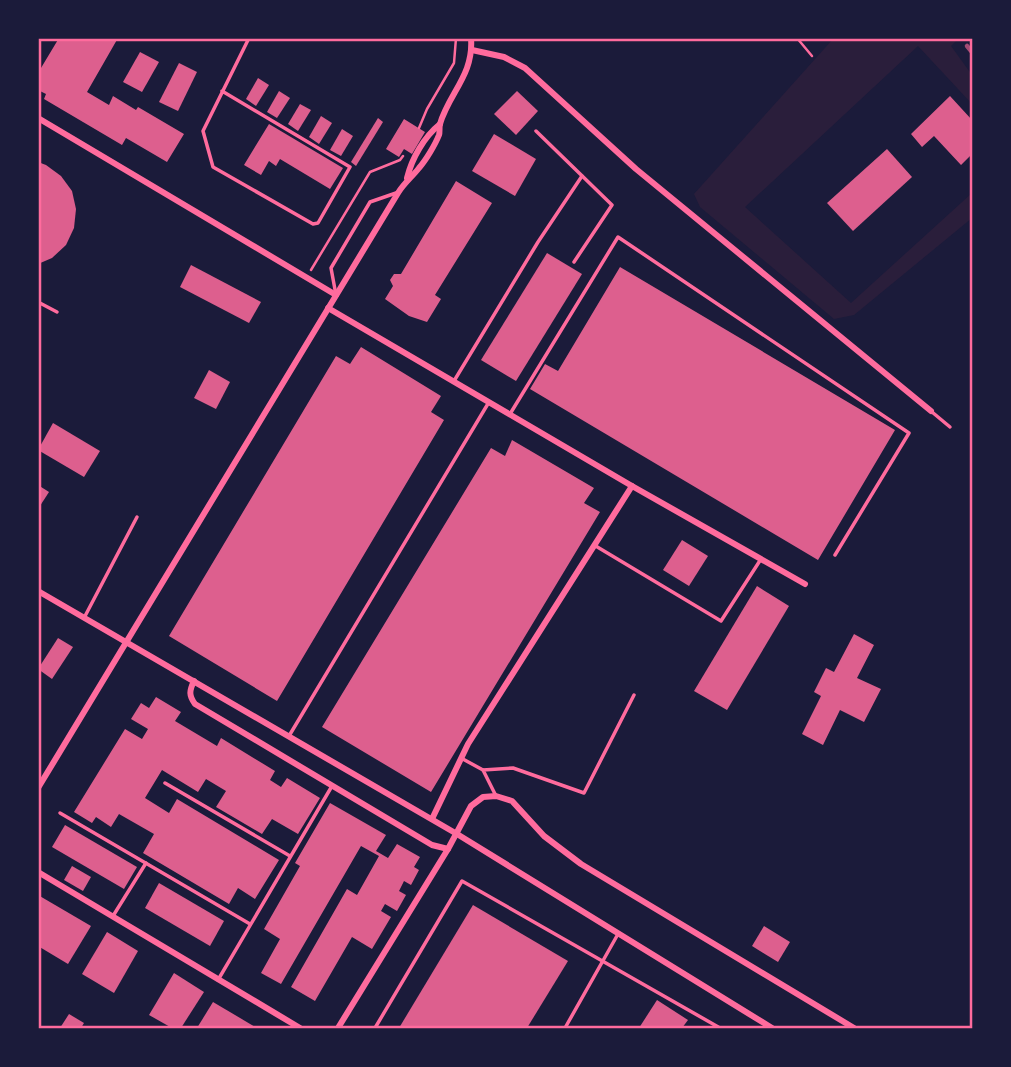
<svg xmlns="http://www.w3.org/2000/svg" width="1011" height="1067" viewBox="0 0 1011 1067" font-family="'DejaVu Sans',sans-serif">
  <rect width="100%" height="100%" fill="#1b1b3a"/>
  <path fill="#2a1e3b" d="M833 39H958L951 46 972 75V104L918 46 745 207 851 303 972 193V218L854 315 834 319 700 207 694 194Z"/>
  <g fill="#dd5f8e">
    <path d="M59 38H118L87 92 109 105 113 96 136 110 138 107 184 134 167 162 126 138 122 145 44 99 46 94 38 90V73Z"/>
    <path d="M140 52 159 62 142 92 123 82Z"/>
    <path d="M179 63 197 72 178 111 159 102Z"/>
    <path d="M258 78 269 85 256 106 246 99Z"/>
    <path d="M279 91 290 98 277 118 267 112Z"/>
    <path d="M517 91 538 111 516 135 494 114Z"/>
    <path d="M950 96 972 120V154L961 165 934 136 922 147 911 134Z"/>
    <path d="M300 104 311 110 298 131 288 124Z"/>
    <path d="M321 116 332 123 319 144 309 137Z"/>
    <path d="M378 118 383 122 356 166 351 162Z"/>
    <path d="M404 119 425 132 412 154 404 149 399 157 386 149Z"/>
    <path d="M269 124 343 168 330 189 280 159 276 166 269 161 261 175 244 165Z"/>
    <path d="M342 129 353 136 341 156 330 150Z"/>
    <path d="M494 134 536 159 515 196 472 171Z"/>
    <path d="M887 149 912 177 853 231 827 203Z"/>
    <path d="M38 162 46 165 61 176 72 191 76 209 74 228 66 245 52 258 38 264Z"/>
    <path d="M456 181 492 203 435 295 441 299 427 322 409 316 385 299 393 286 390 280 394 274H401Z"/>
    <path d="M547 253 582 274 516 381 481 360Z"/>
    <path d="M191 265 261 302 249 323 180 287Z"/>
    <path d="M620 267 895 430 818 560 530 389 545 364 558 371Z"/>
    <path d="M361 347 441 396 431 412 444 420 277 701 169 636 336 356 350 364Z"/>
    <path d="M209 370 230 382 216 409 194 398Z"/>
    <path d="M53 423 100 451 84 477 38 450Z"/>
    <path d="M512 440 594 488 584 503 600 512 431 792 322 727 491 448 505 456Z"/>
    <path d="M38 485 49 492 38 509Z"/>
    <path d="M682 540 708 556 689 586 663 570Z"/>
    <path d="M757 586 789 606 727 710 694 691Z"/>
    <path d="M854 634 874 645 857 678 881 689 864 722 840 710 823 745 802 734 821 696 814 692 826 668 834 672Z"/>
    <path d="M58 638 73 647 52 679 38 669Z"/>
    <path d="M156 697 181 712 175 721 217 746 221 738 275 771 270 780 281 787 287 778 320 798 298 834 272 819 262 834 216 807 226 791 206 779 198 792 162 770 145 798 169 813 177 799 279 860 255 899 238 888 229 904 143 853 154 834 119 814 111 827 96 817 92 823 74 812 125 729 142 739 148 729 131 719 141 703 149 708Z"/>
    <path d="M330 803 386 835 376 851 388 858 397 844 420 857 414 867 419 870 411 885 404 881 399 891 406 895 397 911 385 904 381 911 391 917 372 949 352 937 315 1001 291 987 347 889 357 895 379 856 361 846 281 984 261 973 280 939 264 929 300 866 295 863Z"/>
    <path d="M65 825 137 867 124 889 52 847Z"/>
    <path d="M72 866 91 877 83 891 64 880Z"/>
    <path d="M159 883 224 921 210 946 145 908Z"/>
    <path d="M38 895 91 926 68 964 38 946Z"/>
    <path d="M473 905 568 961 527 1028H399Z"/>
    <path d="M764 926 790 942 778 962 752 946Z"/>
    <path d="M107 932 138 951 114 993 82 974Z"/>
    <path d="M174 973 204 992 181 1028H172L149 1015Z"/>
    <path d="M657 1000 688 1020 682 1028H639Z"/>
    <path d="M213 1002 257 1028H197Z"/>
    <path d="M69 1014 84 1023 81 1028H60Z"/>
  </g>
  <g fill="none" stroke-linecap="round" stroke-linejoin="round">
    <g stroke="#ff6b9d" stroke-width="2.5">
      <path d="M797 38 812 56"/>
      <path d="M419 128 427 109 454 63 456 38"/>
      <path d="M311 270 370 172 400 160 403 156"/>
    </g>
    <g stroke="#ff6b9d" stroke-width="3.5">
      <path d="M222 91 350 167 318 223 313 224 213 167 203 131 249 38"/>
      <path d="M536 131 612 205 574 262"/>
      <path d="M336 295 331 268 370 202 396 193"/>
      <path d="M38 302 57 312"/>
      <path d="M454 381 538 242 582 176"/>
      <path d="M932 412 950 427"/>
      <path d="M510 414 618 237 909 433 835 555"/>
      <path d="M594 545 721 621 761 559"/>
      <path d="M84 618 137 517"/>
      <path d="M289 736 489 402"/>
      <path d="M461 758 483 770"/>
      <path d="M165 783 290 856"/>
      <path d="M496 796 483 770 513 768 584 793 634 695"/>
      <path d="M60 813 250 924"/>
      <path d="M113 916 146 863"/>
      <path d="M218 980 332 786"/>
      <path d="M375 1028 462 881 720 1028"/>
      <path d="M565 1028 618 934"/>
    </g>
    <g stroke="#ff6b9d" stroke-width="6">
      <path d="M472 50 504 57 525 68 636 169 931 411"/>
      <path d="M38 118 336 295"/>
      <path d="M407 178C412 158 424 137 440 124"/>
      <path d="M328 308 632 486 805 584"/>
      <path d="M38 591 457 834 772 1028"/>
      <path d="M194 681C189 691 189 696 195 704L432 845 448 849"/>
      <path d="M38 788 398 193C404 183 412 177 419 168 426 160 435 145 439 135 440 132 439 128 440 124 449 93 474 75 471 38"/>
      <path d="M432 819 468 744 632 486"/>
      <path d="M38 872 300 1028"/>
      <path d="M338 1028 448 849 471 806 483 797 496 796 512 801 544 836 581 864 854 1028"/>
    </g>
    <path stroke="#a44b75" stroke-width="4.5" d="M967 46 972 52"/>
  </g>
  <rect width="1011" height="1067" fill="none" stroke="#1b1b3a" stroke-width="80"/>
  <rect x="40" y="40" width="931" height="987" fill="none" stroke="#ff6b9d" stroke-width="2.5"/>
</svg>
